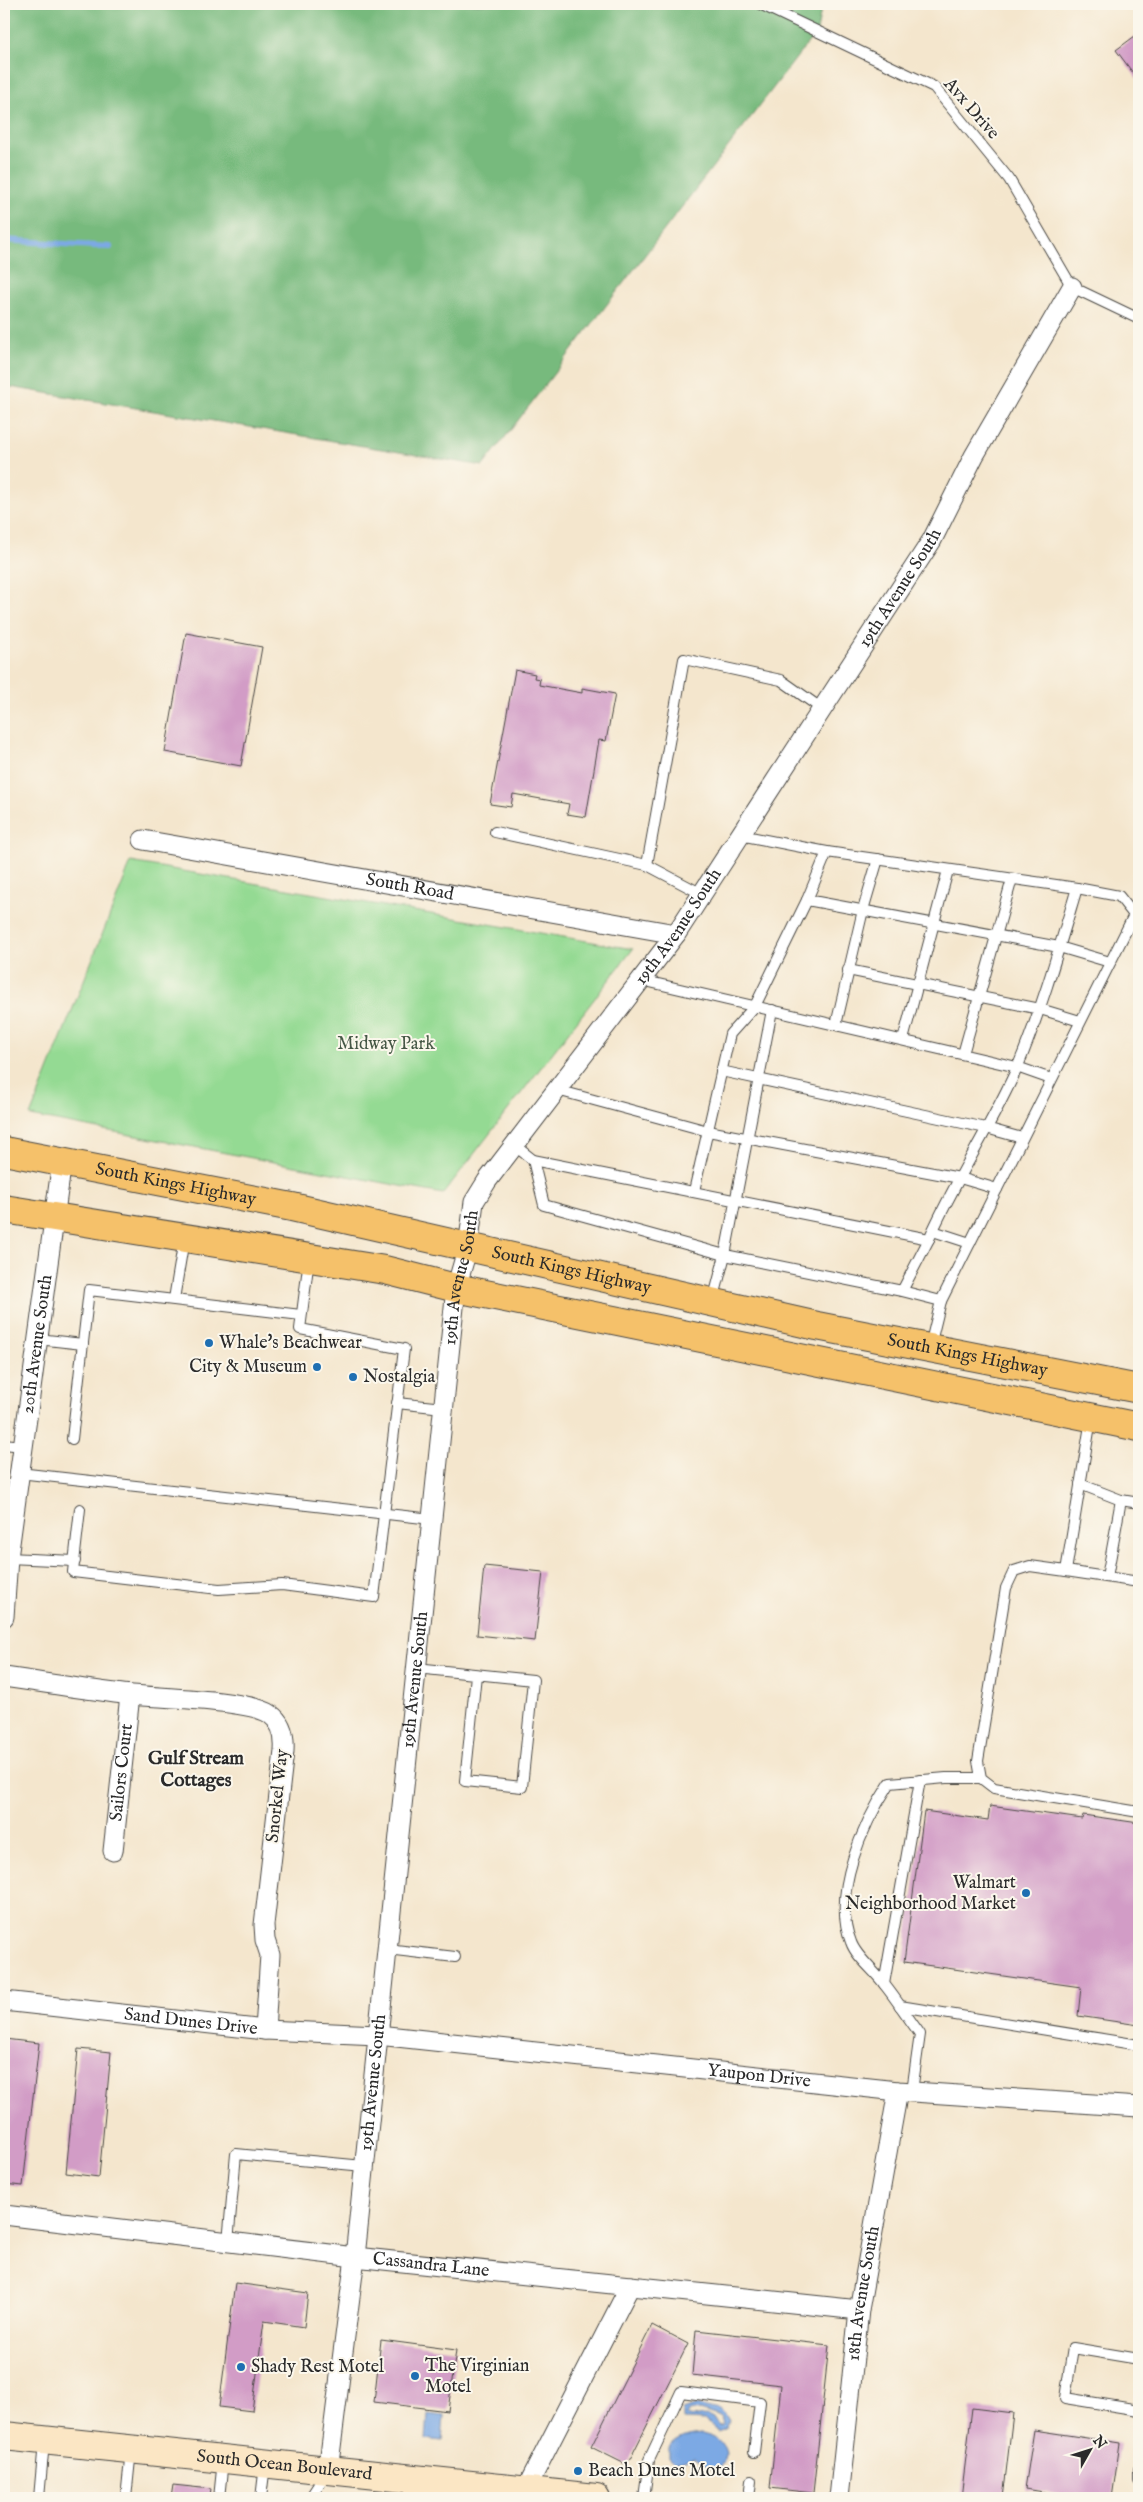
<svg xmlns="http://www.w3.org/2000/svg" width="1143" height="2502" viewBox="0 0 1143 2502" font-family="'IM FELL English',serif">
  <rect width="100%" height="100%" fill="#fbf7ec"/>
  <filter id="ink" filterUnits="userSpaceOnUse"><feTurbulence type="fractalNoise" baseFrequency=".02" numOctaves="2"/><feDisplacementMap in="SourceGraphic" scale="10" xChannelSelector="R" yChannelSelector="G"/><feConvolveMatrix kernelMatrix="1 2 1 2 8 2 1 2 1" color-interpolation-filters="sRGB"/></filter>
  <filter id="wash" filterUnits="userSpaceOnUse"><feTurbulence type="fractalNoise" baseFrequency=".0096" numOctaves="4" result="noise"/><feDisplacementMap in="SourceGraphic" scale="20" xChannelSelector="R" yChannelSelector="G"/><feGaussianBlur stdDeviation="1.12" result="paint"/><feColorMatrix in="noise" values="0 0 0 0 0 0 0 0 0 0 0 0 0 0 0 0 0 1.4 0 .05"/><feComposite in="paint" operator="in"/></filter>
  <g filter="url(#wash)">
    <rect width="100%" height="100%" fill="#f4e6cd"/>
    <path fill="#94da93" stroke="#60825f" d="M131 862 633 949 443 1194 30 1116Z"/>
    <path fill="#77ba7d" stroke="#517254" d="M4 4H822L817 31 483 466 4 386Z"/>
    <g fill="#7ba9e4" stroke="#536a88" fill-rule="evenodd">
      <path d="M697 2405 719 2410 729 2420 727 2428 718 2431 706 2421 683 2420V2410ZM699 2410 721 2417 723 2424 719 2425C705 2408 699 2422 686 2416L689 2412Z"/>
      <path d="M428 2414 444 2416 442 2441 426 2439Z"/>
      <path d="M701 2434C713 2437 724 2441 727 2454 715 2483 709 2465 694 2457L674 2463 669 2458V2448C678 2438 688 2435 701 2434Z"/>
    </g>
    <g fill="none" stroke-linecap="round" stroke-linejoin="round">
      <path stroke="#7ba9e4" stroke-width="6" d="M4 240 110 247"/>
    </g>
    <g id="blocks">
      <g fill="#d29cc6">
        <path d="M1139 33V81L1116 50Z"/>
        <path d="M186 633 262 647 241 766 165 752Z"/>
        <path d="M515 670 535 674 534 678 540 679 539 685 582 693V688L615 694 606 741 599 740 586 817 567 814 569 804 513 794 511 807 490 804Z"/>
        <path d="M484 1566 543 1572 535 1641 477 1635Z"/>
        <path d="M990 1806 1082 1819 1083 1815 1139 1823V2025L1078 2016 1081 1987 904 1962 924 1811 988 1820Z"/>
        <path d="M4 2039 39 2043 23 2186 4 2184Z"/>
        <path d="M78 2049 111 2052 99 2177 66 2173Z"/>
        <path d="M235 2283 308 2293 304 2327 264 2321 252 2411 219 2407Z"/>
        <path d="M652 2325 688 2344 627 2465 591 2447Z"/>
        <path d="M696 2330 829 2345 813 2493 770 2488 781 2385 692 2375Z"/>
        <path d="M381 2340 456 2350 448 2411 374 2402Z"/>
        <path d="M972 2408 1013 2413 1003 2498H961Z"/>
        <path d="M1034 2430 1120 2443 1112 2498H1082L1025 2489Z"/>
        <path d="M173 2485 211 2489 210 2498H171Z"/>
      </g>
    </g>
  </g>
  <g filter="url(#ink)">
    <use href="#blocks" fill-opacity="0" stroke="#494743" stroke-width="1"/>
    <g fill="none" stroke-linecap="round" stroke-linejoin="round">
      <g stroke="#494743" stroke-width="12">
        <g id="service">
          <path d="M760 4 934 87 1009 179 1072 287 1139 319"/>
          <path d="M495 832 647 865 702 894"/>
          <path d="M740 835 827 852"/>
          <path d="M647 865 684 659 781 680 822 709"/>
          <path d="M848 970 1040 1009 1080 1021"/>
          <path d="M641 980 1017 1067 1051 1079"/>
          <path d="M772 1010 725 1255 902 1291 929 1239"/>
          <path d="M836 1025 863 910 878 859"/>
          <path d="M903 1040 948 870"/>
          <path d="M963 1054 1012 879"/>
          <path d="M721 1071 986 1128 1022 1138"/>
          <path d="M557 1090 708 1131 960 1178 997 1189"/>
          <path d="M514 1145 533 1160 544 1205 725 1255 713 1301"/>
          <path d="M533 1160 929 1239C955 1180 992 1125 1018 1066 1042 1008 1059 948 1077 888L827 852 807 900 1059 947 1110 962"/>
          <path d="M694 1191 730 1034 755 1006 807 900"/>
          <path d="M933 1231 970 1243"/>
          <path d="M902 1291 941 1301 1134 915 1119 896 1077 888"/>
          <path d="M174 1299 184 1239"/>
          <path d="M38 1339 83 1344"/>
          <path d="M930 1346 941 1301"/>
          <path d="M397 1403 443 1408"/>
          <path d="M1091 1419 1066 1571 1030 1566 1014 1571 1006 1588 978 1761 981 1778 994 1788 1139 1812"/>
          <path d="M72 1439 89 1290 301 1315"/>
          <path d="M4 1444 23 1446"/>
          <path d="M19 1473 432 1519"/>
          <path d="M1080 1484 1121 1500 1139 1503"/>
          <path d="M80 1509 73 1572 219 1589 282 1585 374 1597 404 1349 300 1329 309 1259"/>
          <path d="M8 1558 75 1561"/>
          <path d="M1066 1571 1139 1582"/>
          <path d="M1107 1577 1121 1500"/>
          <path d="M416 1668 533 1680 522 1787 465 1781 476 1675"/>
          <path d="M387 1949 455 1957"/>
          <path d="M884 1984 920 1780"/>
          <path d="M900 2006 1139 2045"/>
          <path d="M912 2091 920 2034C908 2018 897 2000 884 1984 875 1971 856 1957 851 1942 831 1893 863 1824 890 1783L946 1778H981"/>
          <path d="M228 2242 236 2154 364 2166"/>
          <path d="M1139 2359 1073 2348 1065 2398 1139 2410"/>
          <path d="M1139 2469V2480"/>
          <path d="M39 2498 44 2442"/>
          <path d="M126 2498 131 2450"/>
          <path d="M219 2498 223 2460"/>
          <path d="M261 2498 265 2465"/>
          <path d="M310 2498 327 2472"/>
          <path d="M644 2498 649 2460 681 2392 760 2402 754 2452"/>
          <path d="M749 2498 751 2481"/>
        </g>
      </g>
      <g stroke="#494743" stroke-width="21">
        <g id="minor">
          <path id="s1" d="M143 840 676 934"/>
          <path id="s2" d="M4 1617 8 1558 62 1161"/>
          <path d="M4 1677C46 1683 89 1690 132 1695 161 1698 250 1700 270 1714 283 1723 285 1737 284 1751L264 1925 265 1940 270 1955 265 2030"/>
          <path id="s3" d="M113 1851 130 1695"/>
          <path id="s4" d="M4 2001 265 2030 378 2035 898 2091 1139 2107"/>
          <path id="s5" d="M4 2215 355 2257 859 2310"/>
          <path id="s6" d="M328 2471 355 2257 456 1288 468 1247 474 1202 487 1181 676 934 932 540 974 456 1072 287"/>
          <path d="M525 2491 630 2286"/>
          <path id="s7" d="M839 2498 859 2310 898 2091"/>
        </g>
      </g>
      <g stroke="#494743" stroke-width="30">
        <g id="secondary">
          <path id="s8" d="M4 2436 596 2498"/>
        </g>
      </g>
      <g stroke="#494743" stroke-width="30">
        <g id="primary">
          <path id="s9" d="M4 1151 292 1207 817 1326 1139 1389"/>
          <path d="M4 1209 385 1270 456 1288 1139 1427"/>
        </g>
      </g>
      <use href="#service" stroke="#fff" stroke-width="10"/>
      <use href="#minor" stroke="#fff" stroke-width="19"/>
      <use href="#secondary" stroke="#fbe6c4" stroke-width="28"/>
      <use href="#primary" stroke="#f5c16b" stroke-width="28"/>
    </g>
  </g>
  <g fill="#1f6fb2" stroke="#fbf7ec" stroke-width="2">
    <circle cx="209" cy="1343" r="5"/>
    <circle cx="317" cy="1367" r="5"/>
    <circle cx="353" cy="1377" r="5"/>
    <circle cx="1026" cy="1893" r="5"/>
    <circle cx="241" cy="2367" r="5"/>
    <circle cx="415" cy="2376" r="5"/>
    <circle cx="578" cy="2471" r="5"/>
  </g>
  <g text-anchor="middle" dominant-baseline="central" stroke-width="4" stroke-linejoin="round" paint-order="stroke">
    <g font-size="18" fill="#2b2b2b" stroke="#fbf7ec">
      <text transform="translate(971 109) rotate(49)">Avx Drive</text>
      <text stroke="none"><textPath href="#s6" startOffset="2026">19th Avenue South</textPath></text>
      <text stroke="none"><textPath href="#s1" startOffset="271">South Road</textPath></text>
      <text stroke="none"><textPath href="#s6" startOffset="1621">19th Avenue South</textPath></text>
      <text stroke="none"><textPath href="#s9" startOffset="175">South Kings Highway</textPath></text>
      <text stroke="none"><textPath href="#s9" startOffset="580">South Kings Highway</textPath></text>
      <text stroke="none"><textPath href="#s6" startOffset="1201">19th Avenue South</textPath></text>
      <text stroke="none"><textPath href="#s2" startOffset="275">20th Avenue South</textPath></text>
      <text stroke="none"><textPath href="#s9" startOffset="985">South Kings Highway</textPath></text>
      <text stroke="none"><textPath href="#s6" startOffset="796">19th Avenue South</textPath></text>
      <text stroke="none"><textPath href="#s3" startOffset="79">Sailors Court</textPath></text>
      <text transform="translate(278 1796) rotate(-84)">Snorkel Way</text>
      <text stroke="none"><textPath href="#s4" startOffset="188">Sand Dunes Drive</textPath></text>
      <text stroke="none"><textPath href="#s4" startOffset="759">Yaupon Drive</textPath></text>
      <text stroke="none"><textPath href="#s6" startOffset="391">19th Avenue South</textPath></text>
      <text stroke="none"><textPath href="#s5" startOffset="430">Cassandra Lane</textPath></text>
      <text stroke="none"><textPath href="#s7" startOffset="206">18th Avenue South</textPath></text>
      <text stroke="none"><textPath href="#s8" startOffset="282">South Ocean Boulevard</textPath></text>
    </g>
    <g font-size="18" fill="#455745" stroke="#fbf7ec">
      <text x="386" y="1044">Midway Park</text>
    </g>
    <g font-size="18" fill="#2b2b2b" stroke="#fbf7ec" text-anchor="start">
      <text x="219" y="1343">Whale's Beachwear</text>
      <text x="307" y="1367" text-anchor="end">City &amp; Museum</text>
      <text x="363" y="1377">Nostalgia</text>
      <text x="1016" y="1883" text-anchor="end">Walmart<tspan x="1016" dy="21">Neighborhood Market</tspan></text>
      <text x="425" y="2366">The Virginian<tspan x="425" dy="21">Motel</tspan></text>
      <text x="251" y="2367">Shady Rest Motel</text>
      <text x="588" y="2471">Beach Dunes Motel</text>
    </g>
    <g font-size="19" font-weight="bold" fill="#2b2b2b" stroke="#fbf7ec">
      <text x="196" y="1759">Gulf Stream<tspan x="196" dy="22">Cottages</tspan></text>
    </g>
  </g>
  <rect width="1143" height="2502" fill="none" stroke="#fbf7ec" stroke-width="20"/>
  <g transform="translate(1090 2450) rotate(51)" stroke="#fbf7ec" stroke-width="4" paint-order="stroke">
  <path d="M0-4L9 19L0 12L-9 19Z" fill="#2b2b2b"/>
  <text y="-8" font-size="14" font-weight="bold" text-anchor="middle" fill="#2b2b2b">N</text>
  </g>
</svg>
